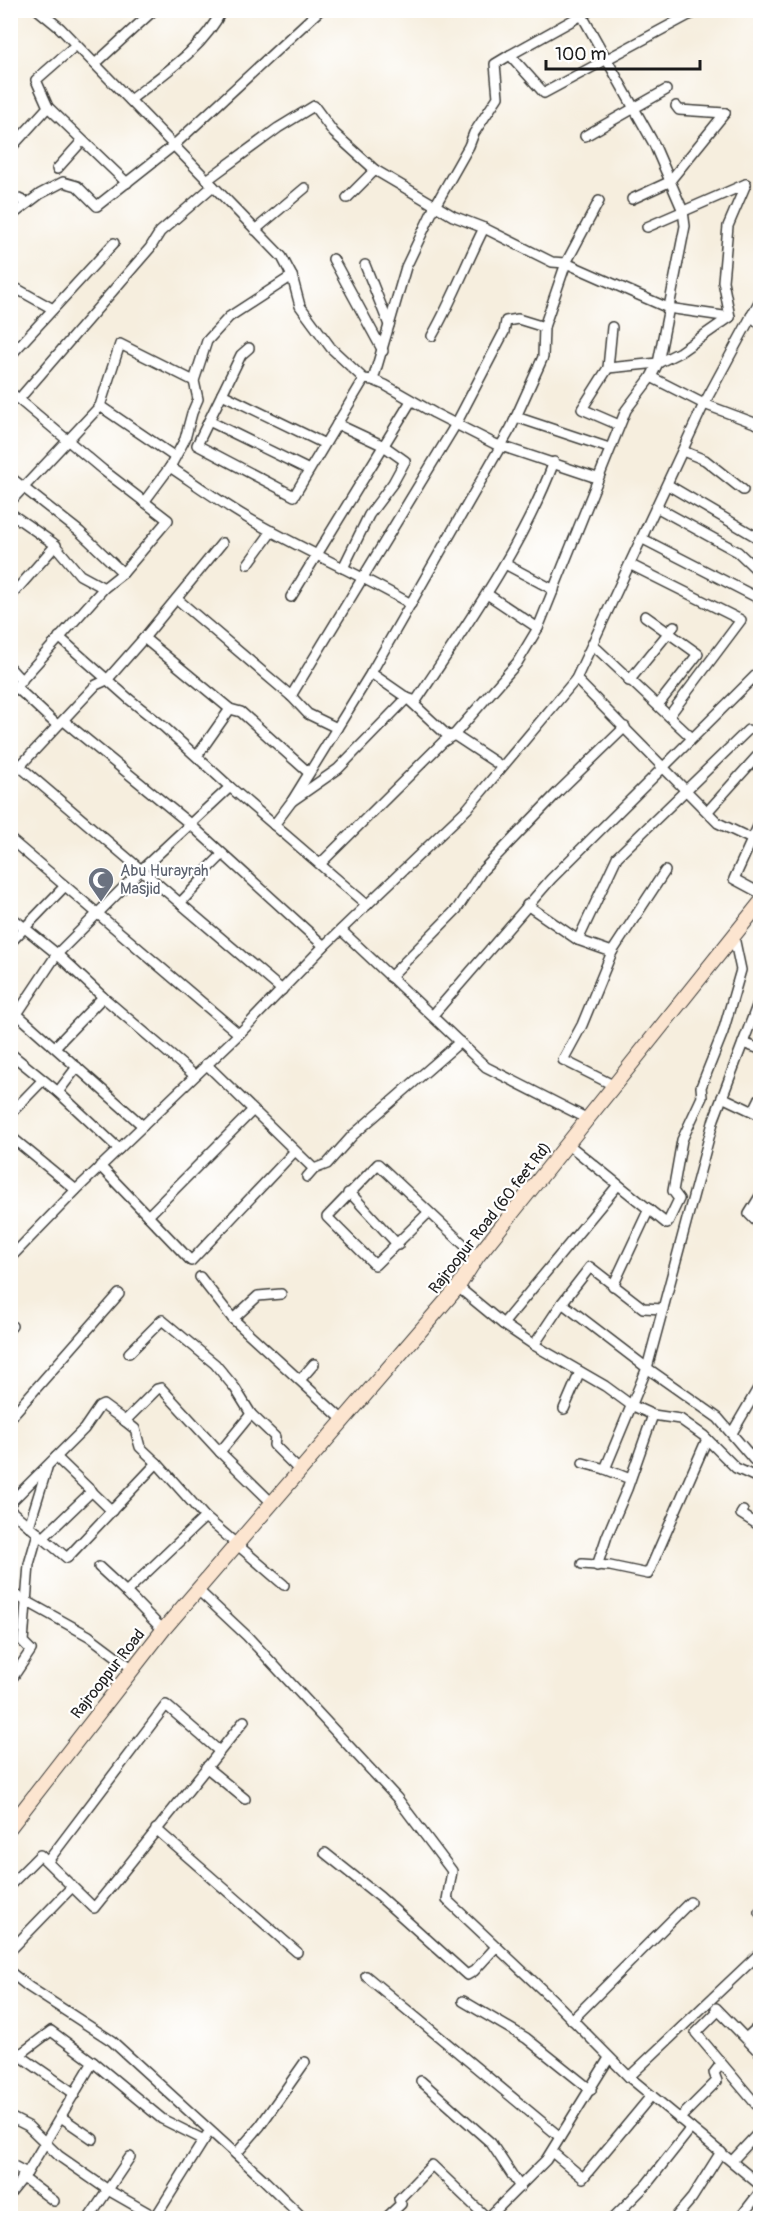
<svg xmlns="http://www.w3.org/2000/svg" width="771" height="2229" viewBox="0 0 771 2229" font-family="Pangolin,sans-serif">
  <rect width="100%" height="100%" fill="#fff"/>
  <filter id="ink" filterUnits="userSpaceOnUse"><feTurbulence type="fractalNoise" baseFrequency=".0167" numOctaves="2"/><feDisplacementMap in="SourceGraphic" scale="12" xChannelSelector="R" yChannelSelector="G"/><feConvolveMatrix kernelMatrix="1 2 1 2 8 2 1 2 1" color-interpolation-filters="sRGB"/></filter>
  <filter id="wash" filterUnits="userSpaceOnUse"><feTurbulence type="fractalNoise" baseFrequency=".008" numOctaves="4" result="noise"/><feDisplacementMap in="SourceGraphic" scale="24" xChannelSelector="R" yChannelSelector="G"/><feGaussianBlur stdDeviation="1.35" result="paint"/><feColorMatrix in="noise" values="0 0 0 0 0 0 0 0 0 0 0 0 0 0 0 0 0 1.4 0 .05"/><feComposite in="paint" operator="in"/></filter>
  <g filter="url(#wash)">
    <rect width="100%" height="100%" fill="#f6eede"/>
  </g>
  <g filter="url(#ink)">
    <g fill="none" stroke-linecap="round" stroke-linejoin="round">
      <g stroke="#3d3c39" stroke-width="12">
        <g id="minor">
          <path d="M38 10 60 28 282 257 292 276 300 306 331 348 364 379 373 380 385 385 434 413 495 444 597 478"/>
          <path d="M591 10 510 55 544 93 687 16 702 10"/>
          <path d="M95 64 154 10"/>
          <path d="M130 100C163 74 203 49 222 10"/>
          <path d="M676 106 679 110 725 113"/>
          <path d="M48 107 127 183"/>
          <path d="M585 136 666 90"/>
          <path d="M10 149 48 107 36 80 76 45"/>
          <path d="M57 169 82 141"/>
          <path d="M207 180 278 128 314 106 334 133 375 170"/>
          <path d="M10 195 28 203"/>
          <path d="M347 198 375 170 453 216 484 228 552 262 566 263 668 308 730 317"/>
          <path d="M632 199 669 182 725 113"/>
          <path d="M15 213 40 194 63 182 77 186 97 206 173 146 320 10"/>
          <path d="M647 227 746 184"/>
          <path d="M255 230 305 188"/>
          <path d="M333 259 383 351"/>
          <path d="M365 265 389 325"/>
          <path d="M10 285 53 309"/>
          <path d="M751 316 760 324"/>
          <path d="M612 327 608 368 582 409 619 425"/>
          <path d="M432 336C452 301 466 264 484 228"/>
          <path d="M10 356 114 243"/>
          <path d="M608 368 658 363 680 352 730 317 723 281 728 226 746 184"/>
          <path d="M651 377 704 404 760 425"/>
          <path d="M373 380 406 267 435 206 469 146 474 133 498 97 495 64 510 55"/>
          <path d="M10 392 103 470 168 520 123 573 104 588 10 693"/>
          <path d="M222 394 241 355 249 348"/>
          <path d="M19 399 150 248 160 232 213 186"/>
          <path d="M100 406 120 344 194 381"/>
          <path d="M516 417 609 448"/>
          <path d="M209 421 309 470"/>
          <path d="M337 424 384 446 405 461 393 483 369 515 343 568"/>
          <path d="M325 444 222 394 197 445 294 496 364 379"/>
          <path d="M683 451 705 460 743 490"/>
          <path d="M170 467C197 485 223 504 251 520 303 550 359 574 411 604"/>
          <path d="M10 477 80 532 123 573"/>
          <path d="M668 485 760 539"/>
          <path d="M10 502 100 406 175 457"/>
          <path d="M144 502 170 467 185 439 192 413 198 399 194 381 207 341 229 317 292 276"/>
          <path d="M658 508 738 552 760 573"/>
          <path d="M10 513 53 543 80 575 104 588"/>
          <path d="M643 539 754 596 760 590"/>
          <path d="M248 564 272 531"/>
          <path d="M505 564 554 590"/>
          <path d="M631 565 741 620 669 716"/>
          <path d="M487 594 538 628"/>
          <path d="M10 597 56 545"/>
          <path d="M291 597 411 401"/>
          <path d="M177 599 291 696 308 714 337 728"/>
          <path d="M645 616 698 654 658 705"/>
          <path d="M59 637 129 699 164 727 230 787 367 905"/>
          <path d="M144 638 230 709 241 712 309 773"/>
          <path d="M593 645 692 738"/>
          <path d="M10 668 22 681"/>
          <path d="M371 673 407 698 448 736 454 735 501 766"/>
          <path d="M756 676 760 689"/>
          <path d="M576 679 718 823 760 843"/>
          <path d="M629 681 674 626"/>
          <path d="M16 687 57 725"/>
          <path d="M291 696 456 424 504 332 506 321 518 319 544 327"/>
          <path d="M64 721 190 824 324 946"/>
          <path d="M197 756 230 709"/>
          <path d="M10 758 282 990"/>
          <path d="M20 766 96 685 107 680 144 638 222 543"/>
          <path d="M292 801 338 769 407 698 416 701C467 624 521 549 554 462"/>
          <path d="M708 811 760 753"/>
          <path d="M760 822 734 879 760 893"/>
          <path d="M274 825 292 801 371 673 511 428 543 357 544 327 566 263 599 201"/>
          <path d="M10 839 239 1034"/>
          <path d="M320 864 443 742 454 735 517 663 538 628 626 410 651 377 658 363 685 226 683 211 654 144 579 10"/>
          <path d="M181 902 203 879 201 876 222 855"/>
          <path d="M527 905 578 940 612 952 582 1025 563 1060 615 1086"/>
          <path d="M10 916 57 954 103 997 194 1075"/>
          <path d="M341 930 486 1067 588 1119"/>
          <path d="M578 940 617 857 748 730"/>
          <path d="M10 943 65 886"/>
          <path d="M612 952 665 871"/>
          <path d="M390 977 457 909 482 871 559 791 625 727"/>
          <path d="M17 1014 57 954 141 870 230 787"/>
          <path d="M433 1015 551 879 760 671"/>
          <path d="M10 1020 17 1014 143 1126"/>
          <path d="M743 1043 760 1049"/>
          <path d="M55 1047 103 997"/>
          <path d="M10 1053 58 1092 119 1149"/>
          <path d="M206 1064 314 1169"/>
          <path d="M58 1092 77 1067"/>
          <path d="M722 1097 760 1115"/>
          <path d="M253 1110 148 1216 191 1261 295 1151"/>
          <path d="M754 1110 760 1098"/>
          <path d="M10 1114 42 1081"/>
          <path d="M10 1136 76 1190"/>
          <path d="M569 1145 667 1224 679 1199 673 1191 682 1140 702 1097 701 1087 723 1032 741 970 734 937"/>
          <path d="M100 1166 148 1216"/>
          <path d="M307 1177 314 1169 327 1164 353 1135 460 1042"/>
          <path d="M348 1193 353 1196 398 1245"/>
          <path d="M760 1196 749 1214 760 1225"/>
          <path d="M429 1212 375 1265 327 1217 378 1164 477 1257"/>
          <path d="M10 1258 76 1190 239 1034 324 946 467 809 576 679 704 404 760 300"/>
          <path d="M200 1277 233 1319 344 1421"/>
          <path d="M613 1286 649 1209"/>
          <path d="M458 1287 503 1324 618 1185"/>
          <path d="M562 1303 647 1368 718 1418 754 1460 760 1463"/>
          <path d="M663 1309 643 1308 590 1267 562 1303 534 1345 605 1386 631 1405 653 1415 680 1419 704 1436 736 1468 760 1479"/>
          <path d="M233 1319 258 1296 281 1294"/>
          <path d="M503 1324 534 1345"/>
          <path d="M10 1328 12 1326"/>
          <path d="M129 1353 162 1320 215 1364 235 1388 251 1414 275 1437 274 1445 300 1471"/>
          <path d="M300 1380 314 1364"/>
          <path d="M564 1409 580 1372"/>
          <path d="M10 1418 119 1294"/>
          <path d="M732 1433 760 1385"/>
          <path d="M220 1452 251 1414"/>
          <path d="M56 1457 112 1511"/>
          <path d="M583 1463 605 1469 630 1479"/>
          <path d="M605 1469 647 1368 714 1119 760 998"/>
          <path d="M271 1502 220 1452 161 1388 157 1389 125 1421 135 1429 140 1447 157 1463 205 1517 284 1585"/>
          <path d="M10 1503 84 1429 99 1407 103 1405 125 1421"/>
          <path d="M10 1510 67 1558 157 1463"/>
          <path d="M743 1511 741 1514 760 1526"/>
          <path d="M29 1526 47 1468"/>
          <path d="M43 1538 92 1491"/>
          <path d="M582 1564 610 1566 648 1574 707 1439"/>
          <path d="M597 1566 607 1536 627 1489 653 1415"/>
          <path d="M99 1567 126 1592"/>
          <path d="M198 1590 247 1636 397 1798 452 1871 447 1900 551 1998 629 2077 760 2185"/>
          <path d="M10 1592 89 1636 133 1669"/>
          <path d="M163 1630 126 1592 205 1517"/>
          <path d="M13 1677 31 1650 23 1642 29 1564 38 1533"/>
          <path d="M206 1767 245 1799"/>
          <path d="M156 1829 297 1952"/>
          <path d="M325 1853 380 1897 467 1975 474 1971 496 1947"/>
          <path d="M48 1861 166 1705 219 1751"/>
          <path d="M10 1885 40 1855 94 1908 244 1721"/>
          <path d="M759 1912 760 1913"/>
          <path d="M10 1951 72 1887"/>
          <path d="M10 1972 29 1987 112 2041 262 2178 303 2218"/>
          <path d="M366 1976 560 2137"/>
          <path d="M463 2001 526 2038 591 2090"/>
          <path d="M716 2008 760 2053"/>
          <path d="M718 2011 696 2033 760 2109"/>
          <path d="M572 2020 690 1902"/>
          <path d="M747 2037 760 2025"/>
          <path d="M19 2055 75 2094"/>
          <path d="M10 2062 51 2031 93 2062 162 2119 204 2140"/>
          <path d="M629 2077 760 1953"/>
          <path d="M421 2081 491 2143 520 2187"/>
          <path d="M10 2117 28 2126 59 2156 108 2190 157 2218"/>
          <path d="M61 2117 93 2139"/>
          <path d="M679 2119 717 2081 714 2073 721 2064"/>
          <path d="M552 2152 583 2178 651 2096"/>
          <path d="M236 2154 260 2126 305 2062"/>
          <path d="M732 2161 760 2131"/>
          <path d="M10 2164 27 2173"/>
          <path d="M22 2177 54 2201"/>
          <path d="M10 2194 27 2173 93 2062"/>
          <path d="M89 2218 130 2157"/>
          <path d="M155 2218 207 2135"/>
          <path d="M386 2218 401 2204 399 2199 432 2165 487 2218"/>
          <path d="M488 2218 546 2160 609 2058"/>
          <path d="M613 2218 646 2185 691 2128"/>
          <path d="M675 2218 692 2198 721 2152"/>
          <path d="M740 2218 760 2192"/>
        </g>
      </g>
      <g stroke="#3d3c39" stroke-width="16">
        <path id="secondary" d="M10 1827 163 1630 458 1287 477 1257 760 903"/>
      </g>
      <use href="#minor" stroke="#fff" stroke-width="9"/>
      <use href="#secondary" stroke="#fce5d0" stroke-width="14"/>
    </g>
  </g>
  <defs>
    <g id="mosque-pin" transform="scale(1.35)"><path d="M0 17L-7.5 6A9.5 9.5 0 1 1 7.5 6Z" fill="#6b7280" stroke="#fff"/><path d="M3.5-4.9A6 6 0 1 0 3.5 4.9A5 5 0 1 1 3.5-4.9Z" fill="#fff"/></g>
  </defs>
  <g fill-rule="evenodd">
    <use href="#mosque-pin" x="101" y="880"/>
  </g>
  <g text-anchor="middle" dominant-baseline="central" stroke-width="4.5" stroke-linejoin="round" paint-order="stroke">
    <g font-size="16" fill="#5b616d" stroke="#fff" text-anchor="start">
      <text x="120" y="871">Abu Hurayrah<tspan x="120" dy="18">Masjid</tspan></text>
    </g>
    <g font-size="16" fill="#1c1c1c" stroke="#fff">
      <text transform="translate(490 1218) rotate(-52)">Rajroopur Road (60 feet Rd)</text>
      <text transform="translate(108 1674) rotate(-52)">Rajrooppur Road</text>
    </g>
  </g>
  <rect width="771" height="2229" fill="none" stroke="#fff" stroke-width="36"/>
  <path d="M546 60v9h154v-9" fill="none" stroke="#1c1c1c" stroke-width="3"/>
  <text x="555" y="60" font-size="18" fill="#1c1c1c" stroke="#ffffff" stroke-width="4.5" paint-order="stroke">100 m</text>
</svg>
